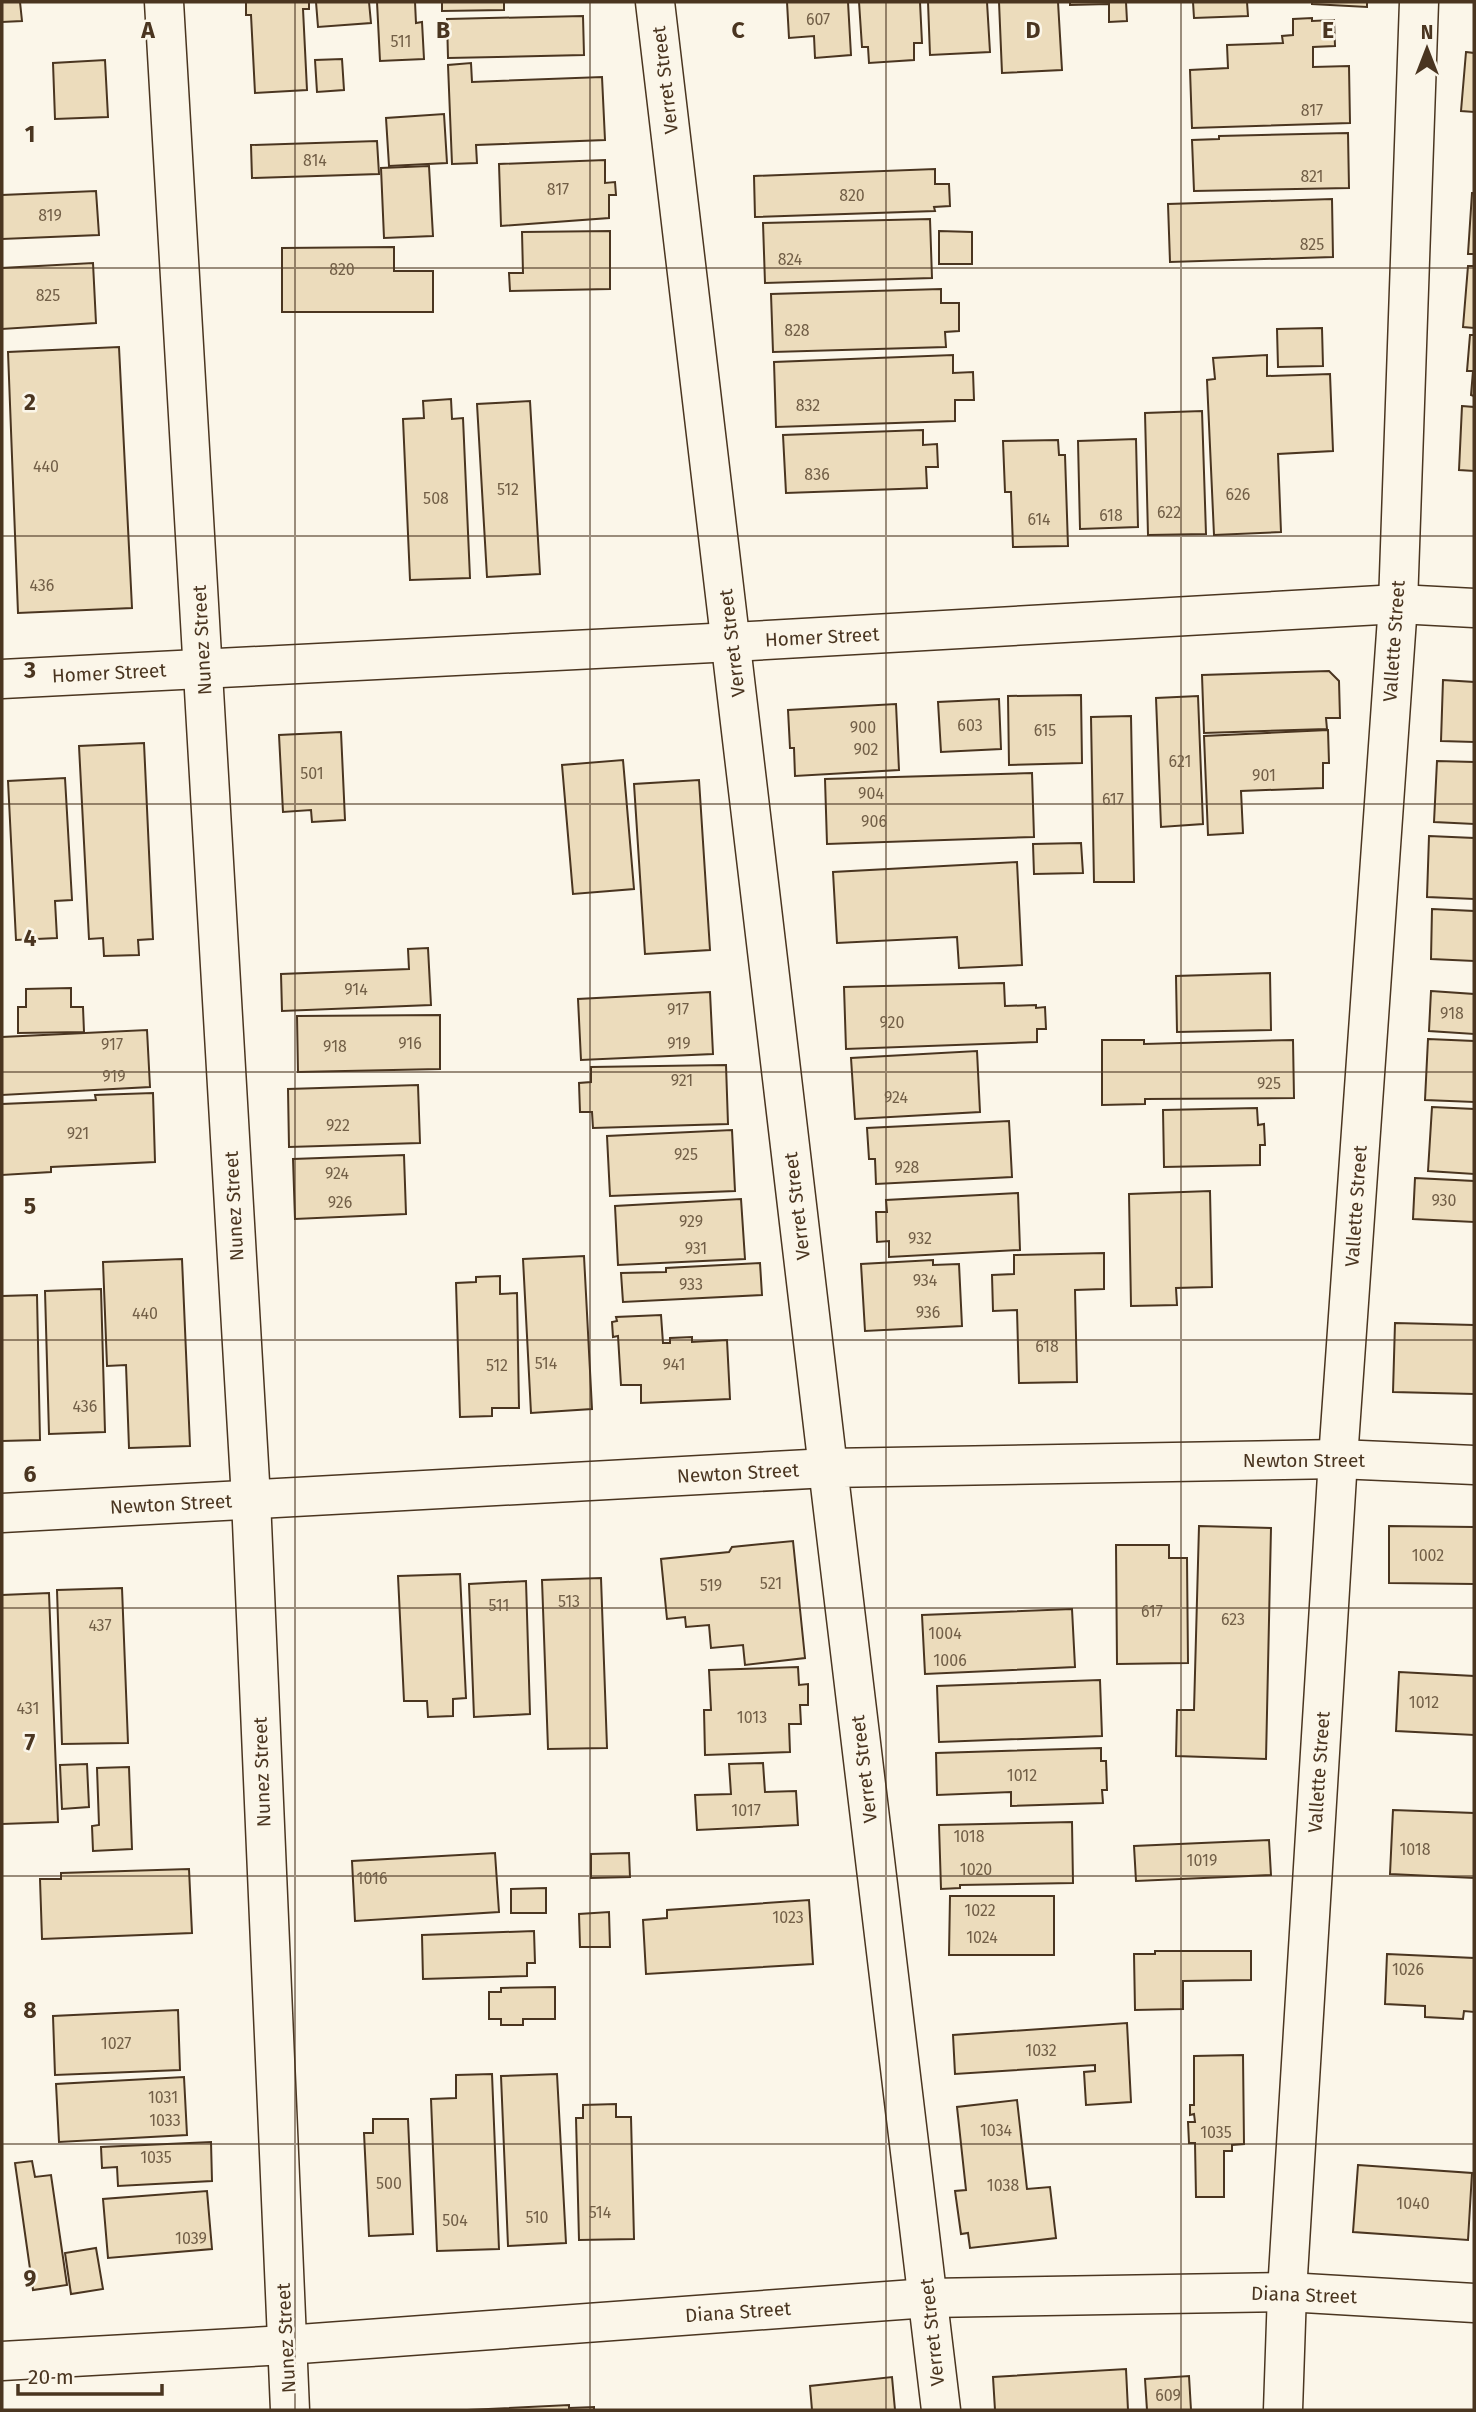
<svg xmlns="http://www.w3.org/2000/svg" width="1476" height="2412" viewBox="0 0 1476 2412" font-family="'Fira Sans',sans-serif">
  <rect width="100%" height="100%" fill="#fbf6e9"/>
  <g fill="#ecdcbc" stroke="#4a3520" stroke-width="2">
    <path d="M2 2H20L22 21 2 22Z"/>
    <path d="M246 2H309V9H303L307 90 255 93 251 15H246Z"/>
    <path d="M316 2H369L371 23 318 27Z"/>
    <path d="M377 2H415L416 23 422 22 424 59 380 61Z"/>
    <path d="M442 2H504V10L442 11Z"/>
    <path d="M787 2H848L851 55 815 58 814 36 789 38Z"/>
    <path d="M859 2H920L922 43H914V60L869 63 868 47H862Z"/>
    <path d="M928 2H987L990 52 930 55Z"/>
    <path d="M999 2H1058L1062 70 1002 73Z"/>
    <path d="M1070 2H1126L1127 21 1109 22V4L1070 5Z"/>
    <path d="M1193 2H1247L1248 16 1194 18Z"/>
    <path d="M1312 2H1367V7L1312 4Z"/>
    <path d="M583 16 584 55 448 58 447 19Z"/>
    <path d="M1312 18V21L1334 20 1335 46 1313 47V67L1349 66 1350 123 1192 128 1190 70 1228 68 1227 45 1283 43 1282 36 1293 35V19Z"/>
    <path d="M1466 52 1474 53V112L1461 111Z"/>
    <path d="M342 59 344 90 317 92 315 60Z"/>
    <path d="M105 60 108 117 55 119 53 63Z"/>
    <path d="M471 63 472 82 602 77 605 140 476 145 477 163 452 164 448 65Z"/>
    <path d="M444 114 447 163 389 166 386 118Z"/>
    <path d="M1348 133 1349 188 1194 191 1192 140 1219 139V136Z"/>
    <path d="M377 141 379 174 252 178 251 145Z"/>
    <path d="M605 160V183L615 182 616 195H609V218L501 226 499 164Z"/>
    <path d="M429 166 433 236 384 238 381 168Z"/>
    <path d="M935 169V184H949L950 206 934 207 935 211 755 217 754 176Z"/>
    <path d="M96 191 99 235 2 239V195Z"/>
    <path d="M1472 193H1474V254H1468Z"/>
    <path d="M1332 199 1333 257 1170 262 1168 204Z"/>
    <path d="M930 219 932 278 765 283 763 223Z"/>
    <path d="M610 231V289L510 291 509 273H523L522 232Z"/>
    <path d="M939 231 972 232V264H939Z"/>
    <path d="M394 247V271H433V312H282V248Z"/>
    <path d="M93 263 96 323 2 329V268Z"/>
    <path d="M1468 266H1474V328L1463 327Z"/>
    <path d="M941 289V303H959V331L945 332 946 347 773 352 771 294Z"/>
    <path d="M1322 328 1323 366 1278 367 1277 329Z"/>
    <path d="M1470 335H1474V396L1471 395 1473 371H1467Z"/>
    <path d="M119 347 132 608 18 613 8 352Z"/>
    <path d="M953 355V373L973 372 974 400H955V421L776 427 774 362Z"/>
    <path d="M1267 355V376L1330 374 1333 451 1278 454 1281 532 1214 535 1207 380 1215 379 1213 358Z"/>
    <path d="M451 399 452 419 463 418 470 578 410 580 403 419 424 418 423 401Z"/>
    <path d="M530 401 540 574 487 577 477 404Z"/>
    <path d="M1462 406 1474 407V471L1459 470Z"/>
    <path d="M1202 411 1206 534 1148 535 1145 413Z"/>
    <path d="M923 430V445L937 444 938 467H926L927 488 786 493 783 435Z"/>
    <path d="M1136 439 1138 527 1080 529 1078 441Z"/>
    <path d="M1058 440 1059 455H1065L1068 546 1013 547 1011 492H1005L1003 441Z"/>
    <path d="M1329 671 1339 681 1340 718H1326L1327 729 1204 733 1202 675Z"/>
    <path d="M1443 680 1474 682V742L1441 741Z"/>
    <path d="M1081 695 1082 763 1009 765 1008 696Z"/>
    <path d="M1198 696 1203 824 1161 827 1156 698Z"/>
    <path d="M999 699 1001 749 941 752 938 702Z"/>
    <path d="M896 704 899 770 795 776 794 748H790L788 710Z"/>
    <path d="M1131 716 1134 882H1094L1091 717Z"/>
    <path d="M1328 730 1329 763H1323V788L1241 791 1243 833 1208 835 1204 736Z"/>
    <path d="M341 732 345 820 312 822 311 810 283 812 279 735Z"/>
    <path d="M144 743 153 939 138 940 139 955 104 956 103 938 89 939 79 746Z"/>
    <path d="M623 760 634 889 573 894 562 765Z"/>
    <path d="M1437 761 1474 762V824L1434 822Z"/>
    <path d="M1032 773 1034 837 827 844 825 779Z"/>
    <path d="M65 778 72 900 55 901 57 938 16 940 8 781Z"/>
    <path d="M699 780 710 950 645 954 634 784Z"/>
    <path d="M1429 836 1474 838V899L1427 897Z"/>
    <path d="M1081 843 1083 873 1034 874 1033 844Z"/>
    <path d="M1017 862 1022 965 959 968 957 937 837 943 833 872Z"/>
    <path d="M1432 909 1474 911V961L1431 959Z"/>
    <path d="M428 948 431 1005 282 1011 281 974 409 969 408 949Z"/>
    <path d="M1270 973 1271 1030 1177 1032 1176 976Z"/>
    <path d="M1004 983 1005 1006 1036 1005V1008L1045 1007 1046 1029H1037V1042L846 1049 844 987Z"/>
    <path d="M71 988V1007H83L84 1032 18 1033V1007H26V989Z"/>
    <path d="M1431 991 1474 994V1034L1429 1031Z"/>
    <path d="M710 992 713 1054 581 1060 578 999Z"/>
    <path d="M440 1015V1069L298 1072 297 1016Z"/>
    <path d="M147 1030 150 1087 2 1095V1037Z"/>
    <path d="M1428 1039 1474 1041V1102L1425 1100Z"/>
    <path d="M1102 1040H1144V1044L1293 1040 1294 1098 1145 1099V1104L1102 1105Z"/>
    <path d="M977 1051 980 1112 855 1119 851 1058Z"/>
    <path d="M726 1065 728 1124 593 1128 592 1112H580L579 1083 591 1082V1067Z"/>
    <path d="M418 1085 420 1143 289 1147 288 1089Z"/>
    <path d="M153 1093 155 1162 51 1167V1172L2 1175V1104L96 1100 95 1095Z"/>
    <path d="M1432 1107 1474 1109V1174L1428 1171Z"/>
    <path d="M1257 1108 1258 1125 1264 1124 1265 1145H1260V1165L1164 1167 1163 1110Z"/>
    <path d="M1009 1121 1012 1177 876 1184 875 1159H869L867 1128Z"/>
    <path d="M732 1130 735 1191 610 1196 607 1136Z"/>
    <path d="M404 1155 406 1214 295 1219 293 1159Z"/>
    <path d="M1415 1178 1474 1181V1222L1413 1219Z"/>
    <path d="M1210 1191 1212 1287 1176 1288 1177 1305 1131 1306 1129 1194Z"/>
    <path d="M1018 1193 1020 1250 889 1257V1241L877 1242 876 1212H887L886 1200Z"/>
    <path d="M741 1199 745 1259 618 1265 615 1206Z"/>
    <path d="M1104 1253V1289L1075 1290 1077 1382 1019 1383 1017 1310 993 1311 992 1275 1014 1274V1255Z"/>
    <path d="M584 1256 592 1409 531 1413 523 1259Z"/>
    <path d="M182 1259 190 1446 129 1448 126 1365 107 1366 103 1262Z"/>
    <path d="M933 1260V1265L959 1264 962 1326 865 1331 861 1264Z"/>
    <path d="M760 1263 762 1295 623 1302 621 1273 666 1272V1268Z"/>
    <path d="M500 1276V1294L517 1293 519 1408H492V1416L460 1417 456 1283 476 1282V1277Z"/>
    <path d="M101 1289 105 1432 49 1434 45 1291Z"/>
    <path d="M37 1295 40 1440 2 1441V1296Z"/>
    <path d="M661 1315 663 1343H670V1338L692 1337V1342L727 1340 730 1399 641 1403V1385H621L618 1336 613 1337 612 1322 617 1321 616 1317Z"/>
    <path d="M1395 1323 1474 1325V1394L1393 1392Z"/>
    <path d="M1199 1526 1271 1528 1266 1759 1176 1756 1177 1710H1194Z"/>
    <path d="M1389 1526 1474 1527V1584L1389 1583Z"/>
    <path d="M793 1541 805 1658 745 1665 743 1645 711 1648 709 1625 686 1627 685 1617 667 1619 661 1559 729 1552 732 1547Z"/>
    <path d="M1116 1545H1169V1558H1187L1188 1663 1117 1664Z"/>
    <path d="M460 1574 466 1698 453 1699V1716L428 1717 427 1701H404L398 1576Z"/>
    <path d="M601 1578 607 1748 548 1749 542 1580Z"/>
    <path d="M526 1581 530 1714 474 1717 469 1584Z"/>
    <path d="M122 1588 128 1743 62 1744 57 1590Z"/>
    <path d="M49 1593 58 1822 2 1824V1595Z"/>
    <path d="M1072 1609 1075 1667 925 1674 922 1615Z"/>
    <path d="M798 1667 799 1685 808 1684V1705H800L801 1724H789L790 1752 705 1755 704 1710H711L709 1670Z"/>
    <path d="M1399 1672 1474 1676V1735L1396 1731Z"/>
    <path d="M1100 1680 1102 1736 939 1742 937 1686Z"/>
    <path d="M1101 1748V1761H1106L1107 1790H1102L1103 1803 1011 1806V1792L937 1795 936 1753Z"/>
    <path d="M763 1763 765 1792 796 1791 798 1825 697 1830 695 1795 731 1794 729 1764Z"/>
    <path d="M87 1764 89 1807 62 1809 60 1765Z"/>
    <path d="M129 1767 132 1849 93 1851 92 1826 99 1825 97 1768Z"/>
    <path d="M1393 1810 1474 1813V1878L1390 1874Z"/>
    <path d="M1072 1822 1073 1883 960 1885V1888L941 1889 939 1825Z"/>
    <path d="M1269 1840 1271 1875 1136 1881 1134 1846Z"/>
    <path d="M495 1853 499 1912 355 1921 352 1861Z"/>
    <path d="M629 1853 630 1877 591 1878V1854Z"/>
    <path d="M189 1869 192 1933 42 1939 40 1879H61V1873Z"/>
    <path d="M546 1888V1913H511V1889Z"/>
    <path d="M950 1896H1054V1955H949Z"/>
    <path d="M809 1900 813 1964 646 1974 643 1920 667 1918V1910Z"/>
    <path d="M609 1912 610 1947H580L579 1914Z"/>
    <path d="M534 1931 535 1963H527V1976L423 1979 422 1935Z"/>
    <path d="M1155 1951H1251V1980L1183 1981V2009L1135 2010 1134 1954H1155Z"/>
    <path d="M1387 1954 1474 1958V2012L1464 2011 1463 2019 1425 2017V2006L1385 2004Z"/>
    <path d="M555 1987V2019H523V2025H501V2019H489V1992H501V1988Z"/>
    <path d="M178 2010 180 2070 55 2075 53 2016Z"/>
    <path d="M1127 2023 1131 2102 1086 2105 1084 2072 1095 2071V2065L955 2074 953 2035Z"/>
    <path d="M1243 2055 1244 2144 1232 2145V2151H1224V2197H1196L1195 2143H1189L1188 2122H1195L1194 2114 1190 2115V2105H1194V2056Z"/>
    <path d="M492 2074 499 2249 437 2251 431 2099 456 2098V2075Z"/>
    <path d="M557 2074 566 2243 508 2246 501 2076Z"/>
    <path d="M184 2077 187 2135 59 2142 56 2084Z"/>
    <path d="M1017 2100 1027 2189 1050 2187 1056 2238 970 2248 968 2233 961 2234 955 2191 966 2190 957 2107Z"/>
    <path d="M616 2104V2117H631L634 2239 579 2240 576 2118H583V2105Z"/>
    <path d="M373 2119H408L413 2234 369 2236 364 2133H373Z"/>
    <path d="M211 2142 212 2181 118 2186 117 2167 102 2168 101 2147Z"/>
    <path d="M32 2161 35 2177 51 2175 67 2285 33 2290 15 2163Z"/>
    <path d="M1358 2165 1472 2173 1468 2240 1353 2232Z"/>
    <path d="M207 2191 212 2249 108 2258 103 2199Z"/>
    <path d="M96 2248 103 2289 71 2294 65 2253Z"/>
    <path d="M1126 2369 1128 2410H995L993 2377Z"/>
    <path d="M1189 2376 1191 2410H1147L1145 2379Z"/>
    <path d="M892 2377 895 2410H812L810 2386Z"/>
    <path d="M569 2405V2408L594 2407V2410H467Z"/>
  </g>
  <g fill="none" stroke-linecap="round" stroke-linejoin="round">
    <g stroke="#4a3520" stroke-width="41">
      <g id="minor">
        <path d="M164 2 251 1499 290 2410"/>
        <path d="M2 679 732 642 1398 604 1474 608"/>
        <path d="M2 1513 828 1468"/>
        <path d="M2 2361 286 2345 928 2298 1287 2292 1474 2303"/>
      </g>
    </g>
    <g stroke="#4a3520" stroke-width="41">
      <g id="tertiary">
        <path d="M655 2 828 1468"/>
        <path d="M1338 1459 1398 604 1419 2"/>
      </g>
    </g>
    <g stroke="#4a3520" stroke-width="41">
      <g id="secondary">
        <path d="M941 2410 828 1468 1338 1459 1474 1465"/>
        <path d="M1283 2410 1287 2292 1338 1459"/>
      </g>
    </g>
    <use href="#minor" stroke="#fbf6e9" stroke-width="38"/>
    <use href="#tertiary" stroke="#fbf6e9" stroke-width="38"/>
    <use href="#secondary" stroke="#fbf6e9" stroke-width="38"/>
  </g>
  <path fill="none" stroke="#4a3520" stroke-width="2" stroke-opacity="0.55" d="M295 2V2410M590 2V2410M886 2V2410M1181 2V2410M2 268H1474M2 536H1474M2 804H1474M2 1072H1474M2 1340H1474M2 1608H1474M2 1876H1474M2 2144H1474"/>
  <g text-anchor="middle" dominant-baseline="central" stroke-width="5" stroke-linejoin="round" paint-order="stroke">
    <g font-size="16" fill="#725f47">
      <text x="818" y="19">607</text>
      <text x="401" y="41">511</text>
      <text x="1312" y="110">817</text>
      <text x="315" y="160">814</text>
      <text x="1312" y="176">821</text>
      <text x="558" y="189">817</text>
      <text x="852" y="195">820</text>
      <text x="50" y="215">819</text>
      <text x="1312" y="244">825</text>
      <text x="790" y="259">824</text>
      <text x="342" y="269">820</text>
      <text x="48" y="295">825</text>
      <text x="797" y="330">828</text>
      <text x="808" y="405">832</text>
      <text x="46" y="466">440</text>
      <text x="817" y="474">836</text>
      <text x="508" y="489">512</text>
      <text x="1238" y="494">626</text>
      <text x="436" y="498">508</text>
      <text x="1169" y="512">622</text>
      <text x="1111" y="515">618</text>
      <text x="1039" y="519">614</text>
      <text x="42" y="585">436</text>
      <text x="970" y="725">603</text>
      <text x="863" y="727">900</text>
      <text x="1045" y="730">615</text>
      <text x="866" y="749">902</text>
      <text x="1180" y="761">621</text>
      <text x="312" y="773">501</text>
      <text x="1264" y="775">901</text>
      <text x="871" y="793">904</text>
      <text x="1113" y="799">617</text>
      <text x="874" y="821">906</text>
      <text x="356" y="989">914</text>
      <text x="678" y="1009">917</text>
      <text x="1452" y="1013">918</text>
      <text x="892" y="1022">920</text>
      <text x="410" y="1043">916</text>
      <text x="679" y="1043">919</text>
      <text x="112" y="1044">917</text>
      <text x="335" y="1046">918</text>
      <text x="114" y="1076">919</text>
      <text x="682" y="1080">921</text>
      <text x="1269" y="1083">925</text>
      <text x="896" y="1097">924</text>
      <text x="338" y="1125">922</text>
      <text x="78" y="1133">921</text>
      <text x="686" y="1154">925</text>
      <text x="907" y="1167">928</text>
      <text x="337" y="1173">924</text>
      <text x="1444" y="1200">930</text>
      <text x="340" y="1202">926</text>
      <text x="691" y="1221">929</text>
      <text x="920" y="1238">932</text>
      <text x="696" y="1248">931</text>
      <text x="925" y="1280">934</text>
      <text x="691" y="1284">933</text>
      <text x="928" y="1312">936</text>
      <text x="145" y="1313">440</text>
      <text x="1047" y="1346">618</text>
      <text x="546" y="1363">514</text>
      <text x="674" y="1364">941</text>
      <text x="497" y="1365">512</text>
      <text x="85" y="1406">436</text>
      <text x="1428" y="1555">1002</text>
      <text x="771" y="1583">521</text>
      <text x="711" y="1585">519</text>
      <text x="569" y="1601">513</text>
      <text x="499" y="1605">511</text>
      <text x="1152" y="1611">617</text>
      <text x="1233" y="1619">623</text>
      <text x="100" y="1625">437</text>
      <text x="945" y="1633">1004</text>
      <text x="950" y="1660">1006</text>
      <text x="1424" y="1702">1012</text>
      <text x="28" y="1708">431</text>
      <text x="752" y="1717">1013</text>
      <text x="1022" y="1775">1012</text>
      <text x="746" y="1810">1017</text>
      <text x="969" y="1836">1018</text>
      <text x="1415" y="1849">1018</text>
      <text x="1202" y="1860">1019</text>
      <text x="976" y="1869">1020</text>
      <text x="372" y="1878">1016</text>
      <text x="980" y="1910">1022</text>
      <text x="788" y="1917">1023</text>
      <text x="982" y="1937">1024</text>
      <text x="1408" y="1969">1026</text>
      <text x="116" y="2043">1027</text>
      <text x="1041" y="2050">1032</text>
      <text x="163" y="2097">1031</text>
      <text x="165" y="2120">1033</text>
      <text x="996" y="2130">1034</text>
      <text x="1216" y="2132">1035</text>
      <text x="156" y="2157">1035</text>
      <text x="389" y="2183">500</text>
      <text x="1003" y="2185">1038</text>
      <text x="1413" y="2203">1040</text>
      <text x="600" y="2212">514</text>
      <text x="537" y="2217">510</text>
      <text x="455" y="2220">504</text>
      <text x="191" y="2238">1039</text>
      <text x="1168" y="2395">609</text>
    </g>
    <g font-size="19" fill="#4a3520" stroke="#fbf6e9">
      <text transform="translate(665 80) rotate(-97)">Verret Street</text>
      <text transform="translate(822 637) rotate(-3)">Homer Street</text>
      <text transform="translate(202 640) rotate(-93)">Nunez Street</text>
      <text transform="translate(1394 641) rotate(-86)">Vallette Street</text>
      <text transform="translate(732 643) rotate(-97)">Verret Street</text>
      <text transform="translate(109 673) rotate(-3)">Homer Street</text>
      <text transform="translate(234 1206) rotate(-93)">Nunez Street</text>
      <text transform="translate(797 1206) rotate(-97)">Verret Street</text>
      <text transform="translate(1356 1206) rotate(-86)">Vallette Street</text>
      <text x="1304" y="1460">Newton Street</text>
      <text transform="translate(738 1473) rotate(-3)">Newton Street</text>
      <text transform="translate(171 1504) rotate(-3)">Newton Street</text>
      <text transform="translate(864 1769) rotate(-97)">Verret Street</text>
      <text transform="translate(262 1772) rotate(-92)">Nunez Street</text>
      <text transform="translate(1319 1772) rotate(-86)">Vallette Street</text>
      <text transform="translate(1304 2295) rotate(2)">Diana Street</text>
      <text transform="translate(738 2312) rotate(-4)">Diana Street</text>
      <text transform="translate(932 2332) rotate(-96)">Verret Street</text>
      <text transform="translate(286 2338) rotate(-93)">Nunez Street</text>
    </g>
  </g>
  <g font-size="23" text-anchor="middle" font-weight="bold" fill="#4a3520" stroke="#fbf6e9" stroke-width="5" stroke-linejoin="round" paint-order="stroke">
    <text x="148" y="38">A</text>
    <text x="443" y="38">B</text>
    <text x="738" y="38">C</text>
    <text x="1033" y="38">D</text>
    <text x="1328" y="38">E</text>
    <text x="30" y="142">1</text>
    <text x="30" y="410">2</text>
    <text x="30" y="678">3</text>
    <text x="30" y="946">4</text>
    <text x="30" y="1214">5</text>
    <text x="30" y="1482">6</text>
    <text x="30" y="1750">7</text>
    <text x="30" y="2018">8</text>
    <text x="30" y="2286">9</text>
  </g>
  <rect width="1476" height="2412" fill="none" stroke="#4a3520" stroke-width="7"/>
  <g transform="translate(1427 49)" stroke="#fbf6e9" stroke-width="5" paint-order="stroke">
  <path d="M0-5L12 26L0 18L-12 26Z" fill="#4a3520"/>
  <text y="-10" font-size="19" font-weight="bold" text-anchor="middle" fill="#4a3520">N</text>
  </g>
  <path d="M18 2384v10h144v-10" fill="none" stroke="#4a3520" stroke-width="3.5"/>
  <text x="28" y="2384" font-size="21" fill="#4a3520" stroke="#fbf6e9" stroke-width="5" paint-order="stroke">20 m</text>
</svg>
